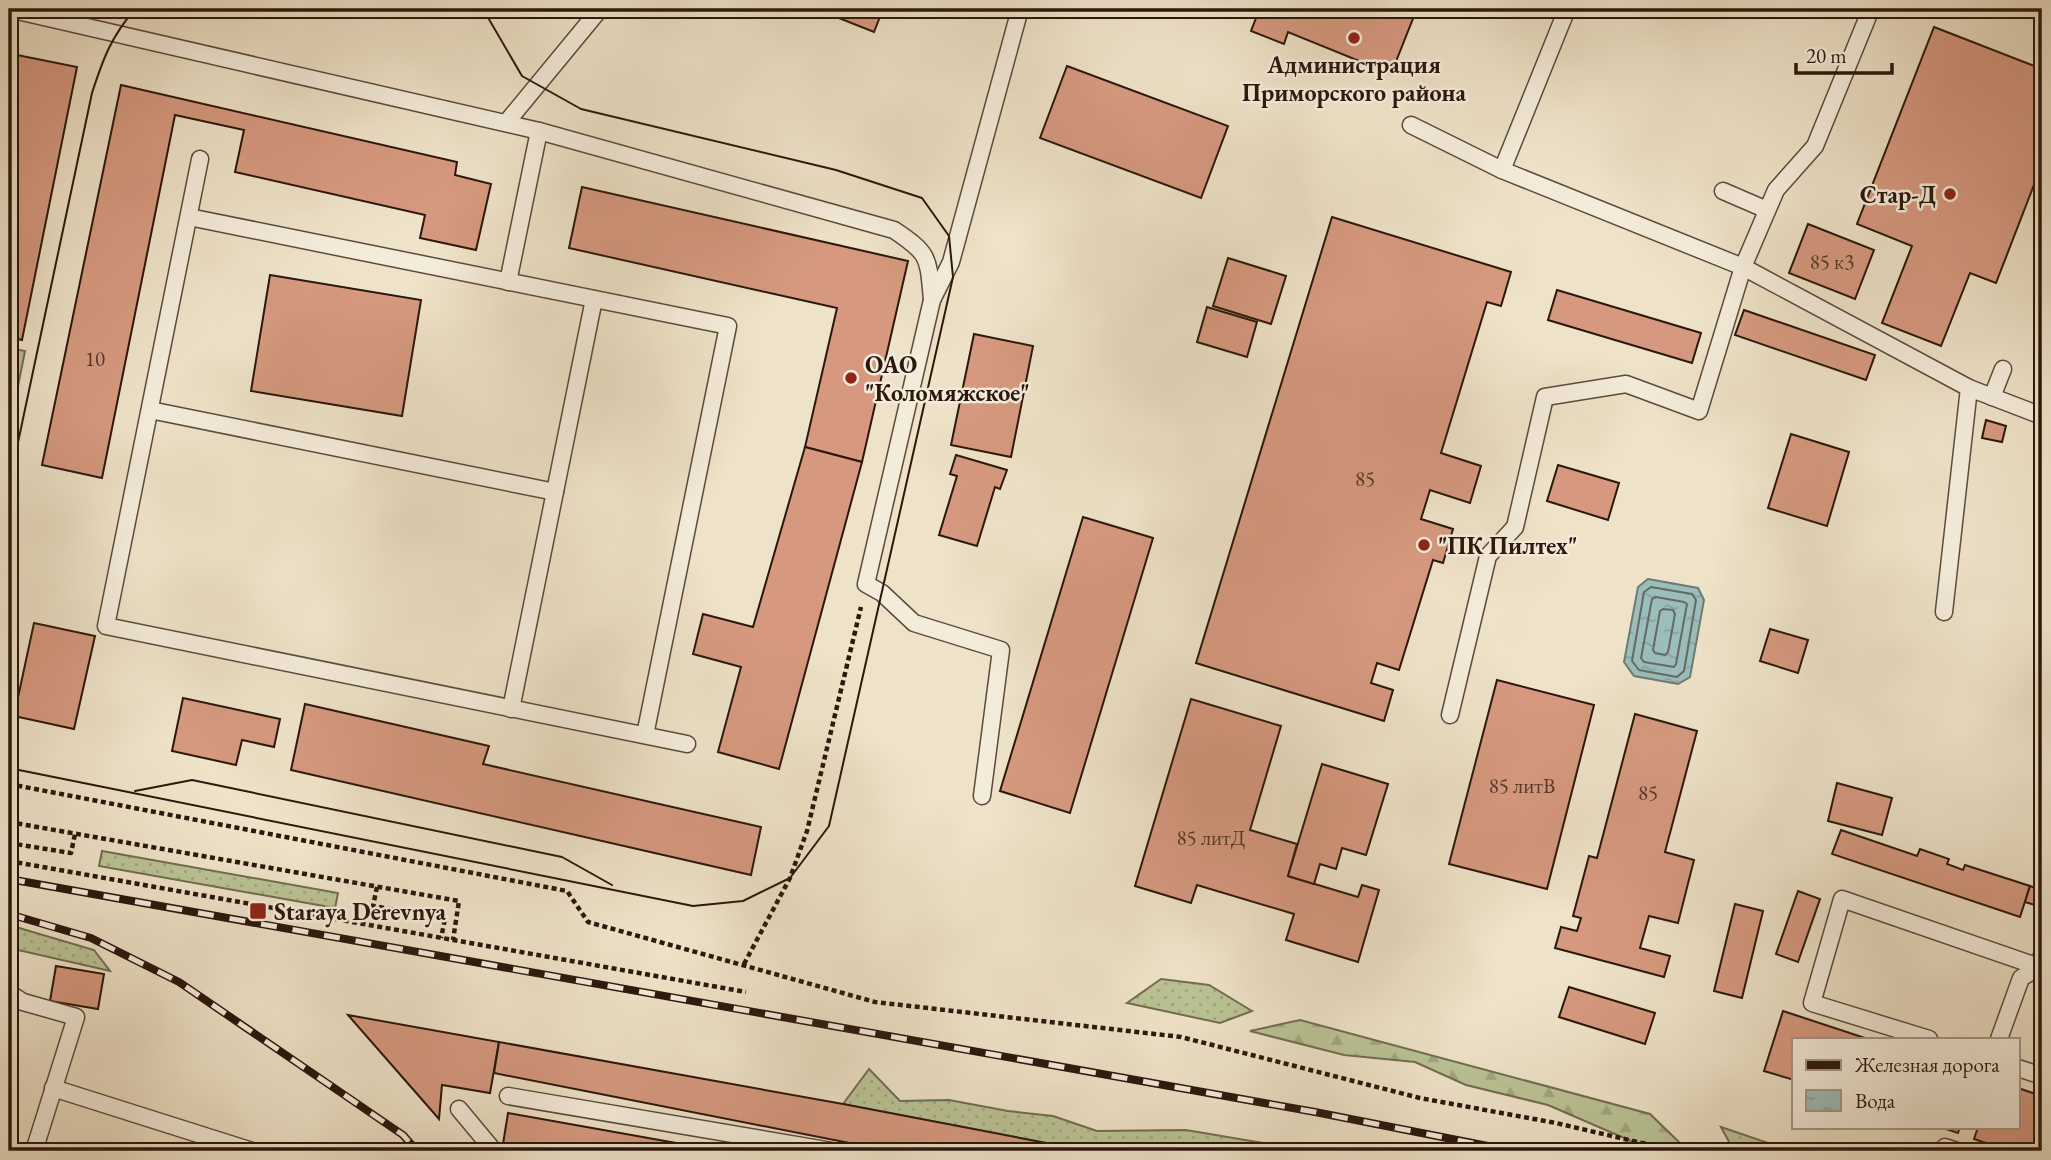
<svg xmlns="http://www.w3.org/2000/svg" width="2051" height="1160" viewBox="0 0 2051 1160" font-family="'EB Garamond',serif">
  <defs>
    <pattern id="grass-dots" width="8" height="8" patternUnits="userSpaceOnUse" patternTransform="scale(1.75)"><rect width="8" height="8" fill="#bac395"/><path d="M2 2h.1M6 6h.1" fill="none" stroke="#a0a77f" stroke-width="1.8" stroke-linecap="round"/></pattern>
    <pattern id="forest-firs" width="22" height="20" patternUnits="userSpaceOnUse" patternTransform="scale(1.75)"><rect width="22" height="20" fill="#bac395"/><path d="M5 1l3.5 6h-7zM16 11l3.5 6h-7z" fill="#a0a77f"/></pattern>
    <pattern id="water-ripples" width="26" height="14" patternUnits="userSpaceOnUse" patternTransform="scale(1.75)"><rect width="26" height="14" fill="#9bbdbb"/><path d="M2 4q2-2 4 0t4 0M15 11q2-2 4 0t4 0" fill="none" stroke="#86a2a0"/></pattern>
  </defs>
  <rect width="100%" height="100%" fill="#eee2c8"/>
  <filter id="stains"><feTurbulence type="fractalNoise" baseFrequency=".00286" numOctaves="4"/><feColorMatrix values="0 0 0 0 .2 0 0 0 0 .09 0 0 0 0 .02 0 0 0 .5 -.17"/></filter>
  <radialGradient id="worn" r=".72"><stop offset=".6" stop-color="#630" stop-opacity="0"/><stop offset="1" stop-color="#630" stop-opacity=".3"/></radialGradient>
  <g fill="url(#grass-dots)" stroke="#726d51" stroke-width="2">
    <path d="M9 348 25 351 9 431Z"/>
    <path d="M102 851 338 893 335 908 99 866Z"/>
    <path d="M9 925 94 950 110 971 9 948Z"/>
    <path d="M1161 979 1209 985 1252 1011 1220 1023 1127 1003Z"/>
    <path d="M869 1069 900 1101 949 1100 1008 1111 1053 1116 1097 1131 1186 1130 1310 1151H1088L843 1104Z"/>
    <path d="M1721 1127 1792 1151H1734Z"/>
  </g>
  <path fill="url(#forest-firs)" stroke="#726d51" stroke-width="2" d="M1300 1020 1650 1114 1681 1144 1647 1148 1548 1105 1466 1085 1415 1062 1344 1055 1250 1031Z"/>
  <path fill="url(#water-ripples)" stroke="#6e7b75" stroke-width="2" d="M1648 579 1698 588 1704 600 1690 677 1678 684 1634 676 1624 662 1638 587Z"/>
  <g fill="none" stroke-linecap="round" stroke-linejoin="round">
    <g stroke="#636a64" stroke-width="2">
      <path d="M1651 587 1692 594 1696 600 1684 671 1677 677 1639 670 1632 661 1644 592Z"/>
      <path d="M1656 597 1684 602 1687 604 1676 664 1674 667 1644 662 1641 658 1652 599Z"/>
      <path d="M1663 609 1673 610 1675 614 1668 652 1665 655 1655 653 1653 650 1660 611Z"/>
    </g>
  </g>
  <g fill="#d6997f" stroke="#2b170d" stroke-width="2">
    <path d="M816 9H883L874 32Z"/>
    <path d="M1234 9H1396L1414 16 1391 74 1288 32 1284 44 1251 31 1256 18Z"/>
    <path d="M1934 27 2042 69V164L1996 283 1970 273 1941 346 1882 323 1912 246 1857 224Z"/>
    <path d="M17 55 77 67 22 340 9 337V95Z"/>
    <path d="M1067 66 1228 126 1201 198 1040 138Z"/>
    <path d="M121 85 457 162 455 175 491 184 476 250 420 238 425 215 235 172 244 130 175 115 102 478 42 465Z"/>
    <path d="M582 187 908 261 862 462 805 447 837 308 569 248Z"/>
    <path d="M1332 217 1511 272 1501 306 1487 302 1441 453 1481 466 1470 503 1430 490 1421 519 1453 529 1443 563 1433 560 1399 670 1377 663 1371 683 1393 690 1384 721 1196 663Z"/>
    <path d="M1808 224 1874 250 1855 299 1789 273Z"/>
    <path d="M1228 258 1286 276 1271 324 1213 306Z"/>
    <path d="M270 275 421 300 402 416 251 391Z"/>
    <path d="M1557 290 1701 333 1692 363 1548 320Z"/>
    <path d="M1207 307 1257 322 1247 357 1197 342Z"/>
    <path d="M1744 310 1875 355 1866 380 1735 335Z"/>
    <path d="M974 334 1033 346 1011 457 951 445Z"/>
    <path d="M2042 374V395L2035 392Z"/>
    <path d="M1986 420 2006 426 2002 442 1982 438Z"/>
    <path d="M1791 434 1849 452 1827 526 1768 508Z"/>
    <path d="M805 447 862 462 779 769 718 752 741 667 693 654 703 614 753 627Z"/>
    <path d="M956 455 1007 470 1000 489 995 487 977 546 939 535 957 476 950 474Z"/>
    <path d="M1558 465 1619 483 1608 520 1547 501Z"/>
    <path d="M1083 517 1153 538 1070 813 1000 791Z"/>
    <path d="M34 623 95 636 74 729 14 716Z"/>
    <path d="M1770 629 1808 640 1798 673 1760 661Z"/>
    <path d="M1497 680 1594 705 1547 889 1449 864Z"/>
    <path d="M183 698 280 719 274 747 242 740 236 765 172 751Z"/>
    <path d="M1191 699 1281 726 1250 830 1297 844 1288 876 1358 897 1362 885 1379 890 1358 962 1286 940 1294 914 1197 885 1191 903 1135 886Z"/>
    <path d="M305 704 489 746 483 764 761 827 751 875 291 770Z"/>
    <path d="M1635 714 1697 731 1665 852 1694 860 1678 923 1649 916 1640 948 1670 956 1664 977 1555 948 1561 927 1577 931 1581 918 1573 916 1589 856 1597 858Z"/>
    <path d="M1322 764 1388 784 1366 855 1342 848 1336 869 1320 864 1314 884 1288 876Z"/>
    <path d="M1837 783 1892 798 1882 835 1828 821Z"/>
    <path d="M1841 830 1917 856 1920 849 1949 859 1947 864 1963 870 1965 865 2030 886 2020 917 1832 854Z"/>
    <path d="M2030 886 2042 890 2041 907 2025 902Z"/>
    <path d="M1798 891 1820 899 1798 962 1776 954Z"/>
    <path d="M1735 904 1763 911 1742 998 1714 991Z"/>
    <path d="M56 966 104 974 98 1009 50 1001Z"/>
    <path d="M1569 987 1655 1013 1645 1044 1559 1017Z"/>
    <path d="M1783 1011 1868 1039H1794V1080L1764 1071Z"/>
    <path d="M348 1015 499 1042 490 1093 442 1085 439 1119Z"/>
    <path d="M499 1042 843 1104 1088 1151H890L494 1073Z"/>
    <path d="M2018 1088 2042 1096V1151H2010L1974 1139 1978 1127H2018Z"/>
    <path d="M508 1113 721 1151H541L503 1144Z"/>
    <path d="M1940 1127H1960L1958 1133Z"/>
  </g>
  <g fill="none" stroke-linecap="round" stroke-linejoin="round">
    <g stroke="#5c4a3c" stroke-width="19">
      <g id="lane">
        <path d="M9 9 539 131 894 230C930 254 928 257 932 300L866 584 882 593 914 623 1001 650 982 796"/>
        <path d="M506 123 600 9"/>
        <path d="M1411 125 1502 170 1743 267 1969 388 2042 416"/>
        <path d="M200 159 106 626 687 744"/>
        <path d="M1502 170 1567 9"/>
        <path d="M1723 191 1767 210"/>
        <path d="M189 217 728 326 645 735"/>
        <path d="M508 282 539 131"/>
        <path d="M932 300 951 262 1020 9"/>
        <path d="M1992 397 2003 369"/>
        <path d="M150 410 555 492"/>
        <path d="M1944 612 1969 388"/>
        <path d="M511 709 594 299"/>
        <path d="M1450 715 1488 556 1515 527 1545 397 1626 384 1699 411 1743 267 1776 190 1815 146 1871 9"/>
        <path d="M9 993 23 1002 76 1017 34 1151"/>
        <path d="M1929 1039 1812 1003 1842 899 2042 968"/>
        <path d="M1999 1039 2021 978 2039 967 2042 955"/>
        <path d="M2018 1068 2042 1076"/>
        <path d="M53 1088 252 1151"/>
        <path d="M508 1096 832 1151"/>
        <path d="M459 1109 494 1151"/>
        <path d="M1945 1147 1957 1151"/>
      </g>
    </g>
    <g stroke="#2b170d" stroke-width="4.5" stroke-dasharray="5 3.5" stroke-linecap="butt">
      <path d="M9 784 567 891 588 922 875 1002 1181 1037 1420 1098 1556 1123 1676 1151"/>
      <path d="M9 822 459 901 453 940"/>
      <path d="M9 843 71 853 75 834"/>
      <path d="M9 861 746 992"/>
      <path d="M377 887 373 906 445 919 441 938"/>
      <path d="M744 964 790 878 807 831 861 607"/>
    </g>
    <use href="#lane" stroke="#f4ecdb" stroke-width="16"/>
    <g stroke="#2b170d" stroke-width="2">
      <path d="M9 479 13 466 92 93C103 59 111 37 135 9"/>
      <path d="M9 768 693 906 743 901 790 878 829 826 953 277 949 236 922 198 836 170 581 109 522 76 483 9"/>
      <path d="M135 791 192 780 562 857 612 885"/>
    </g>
    <g stroke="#2b170d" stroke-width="8">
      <g id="rail">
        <path d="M9 879 1315 1112 1513 1151"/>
        <path d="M9 914 91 938 179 982 403 1135 417 1151"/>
      </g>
    </g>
    <use href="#rail" stroke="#f4ecdb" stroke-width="5" stroke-dasharray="16" stroke-linecap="butt"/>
  </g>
  <g fill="#8f2418" stroke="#f4ecdb" stroke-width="2.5">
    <circle cx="1354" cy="38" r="7"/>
    <circle cx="1950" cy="194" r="7"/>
    <circle cx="851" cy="378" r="7"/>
    <circle cx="1424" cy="545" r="7"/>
    <rect x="249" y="902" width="18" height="18" rx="3.5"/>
  </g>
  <g text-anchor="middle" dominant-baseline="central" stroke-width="5" stroke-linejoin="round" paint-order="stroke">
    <g font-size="21" fill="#56382a">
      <text x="1832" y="261">85 к3</text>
      <text x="95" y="358">10</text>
      <text x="1365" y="478">85</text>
      <text x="1522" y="785">85 литВ</text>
      <text x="1648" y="792">85</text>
      <text x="1211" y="837">85 литД</text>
    </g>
    <g font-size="24" font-weight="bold" fill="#2b170d" stroke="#f4ecdb" text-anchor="start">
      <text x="1354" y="64" text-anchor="middle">Администрация<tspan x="1354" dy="28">Приморского района</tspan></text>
      <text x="1936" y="194" text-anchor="end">Стар-Д</text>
      <text x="865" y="364">ОАО<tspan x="865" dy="28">"Коломяжское"</tspan></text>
      <text x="1438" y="545">"ПК Пилтех"</text>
      <text x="274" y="911">Staraya Derevnya</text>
    </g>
  </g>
  <rect width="2051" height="1160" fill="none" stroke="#eee2c8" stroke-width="35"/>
  <rect x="10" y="10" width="2030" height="1139" fill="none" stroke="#2b170d" stroke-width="3.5"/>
  <rect x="18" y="18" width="2016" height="1125" fill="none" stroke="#2b170d" stroke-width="2"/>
  <rect x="1792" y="1038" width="228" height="91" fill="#f4ecdb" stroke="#a49789" stroke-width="2"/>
  <rect x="1806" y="1060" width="35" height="10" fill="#2b170d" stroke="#a49789" stroke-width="2"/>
  <text x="1855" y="1072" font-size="21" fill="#2b170d">Железная дорога</text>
  <rect x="1806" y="1090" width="35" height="21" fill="url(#water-ripples)" stroke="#a49789" stroke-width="2"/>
  <text x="1855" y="1108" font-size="21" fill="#2b170d">Вода</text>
  <path d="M1796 63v10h96v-10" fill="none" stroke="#2b170d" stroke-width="3.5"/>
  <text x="1806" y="63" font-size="21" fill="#2b170d" stroke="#f4ecdb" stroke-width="5" paint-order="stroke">20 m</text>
  <rect width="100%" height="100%" filter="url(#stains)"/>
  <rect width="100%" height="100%" fill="url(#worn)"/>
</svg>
